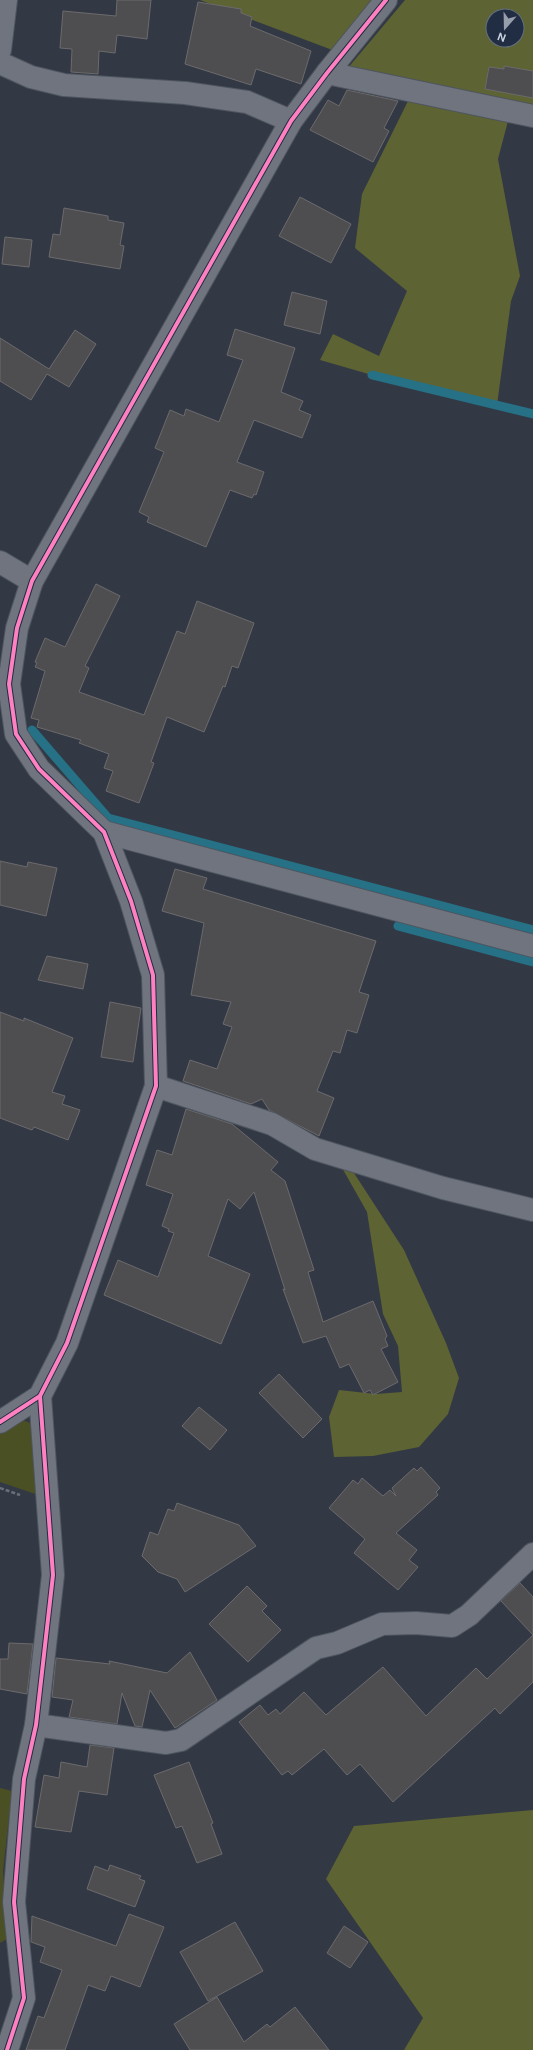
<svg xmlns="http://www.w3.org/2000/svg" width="533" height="2050" viewBox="0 0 533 2050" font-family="'DM Sans',sans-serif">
  <rect width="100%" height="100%" fill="#323945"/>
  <g fill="#4a4f24">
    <path d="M19 1419 39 1426 44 1497 0 1482V1433Z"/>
    <path d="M0 1788 12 1791 3 1871 7 1939 0 1943Z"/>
  </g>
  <g fill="#5d6332" fill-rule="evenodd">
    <path d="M200 0H376L335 51Z"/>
    <path d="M405 0H533V108L347 69ZM493 16H517V40H493Z"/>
    <path d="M409 99 508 121 498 159 520 276 511 301 497 405 372 375 320 360 333 334 379 356 407 291 355 248 362 194Z"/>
    <path d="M341 1166 352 1170 404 1250 446 1343 459 1378 448 1414 419 1447 373 1456 334 1457 329 1417 339 1390 376 1394 402 1392 398 1346 383 1314 367 1212Z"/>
    <path d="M533 1810V2050H404L423 2018 326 1879 354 1826Z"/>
  </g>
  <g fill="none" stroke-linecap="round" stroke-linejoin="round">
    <g stroke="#267186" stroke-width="9">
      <path d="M372 375 533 414"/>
      <path d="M32 730 108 818 533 930"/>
      <path d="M398 926 533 962"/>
    </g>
  </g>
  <g fill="#4e4d50" stroke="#6c6a6c">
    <path d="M117 0H151L147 39 117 35 115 53 99 51 98 74 71 72 72 49 60 48 63 11 116 16Z"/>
    <path d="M198 2 241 9V13L252 17 250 26 311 51 301 84 256 69 251 85 185 64Z"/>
    <path d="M504 66 533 71V98L485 89 489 67 504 69Z"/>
    <path d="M347 90 398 101 384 128 389 131 373 162 310 130 328 100 339 106Z"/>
    <path d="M300 197 351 224 331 263 279 236Z"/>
    <path d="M64 208 108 216V220L124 223 120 245 124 246 120 269 49 257 53 234 60 235Z"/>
    <path d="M5 237 32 240 29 267 2 264Z"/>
    <path d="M292 292 327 301 320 334 284 325Z"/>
    <path d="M235 329 295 348 281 392 303 401 299 410 311 415 302 438 254 420 237 462 264 472 256 495 254 494 252 498 230 490 206 547 147 522 149 517 139 512 164 452 155 448 170 410 184 416 186 409 219 422 243 360 227 355Z"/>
    <path d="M75 330 96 344 69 387 47 374 31 400 0 381V338L49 369Z"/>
    <path d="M96 584 120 596 85 666 89 668 79 692 144 715 177 631 185 634 197 601 254 623 238 668 232 666 225 687 223 686 204 732 167 717 151 762 154 763 139 803 106 791 113 771 104 768 109 754 79 743 81 740 37 727 39 720 31 718 45 671 35 667 37 663 35 662 45 638 65 647Z"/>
    <path d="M0 861 27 867 28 862 57 868 46 916 0 905Z"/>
    <path d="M175 869 207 878 203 889 376 941 359 992 369 995 357 1033 347 1030 340 1053 333 1051 317 1091 334 1098 319 1136 269 1110 262 1099 251 1104 183 1081 190 1060 217 1069 232 1027 223 1024 231 1002 191 995 204 923 162 911Z"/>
    <path d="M47 956 88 964 83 989 38 980Z"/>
    <path d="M110 1002 141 1008 133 1062 101 1057Z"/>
    <path d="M0 1012 24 1021V1018L73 1038 52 1092 65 1096 62 1104 80 1110 68 1140 34 1127 32 1130 0 1118Z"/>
    <path d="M186 1109 232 1124 278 1162 271 1170 285 1181 314 1270 308 1272 323 1322 373 1301 387 1336 385 1339 388 1346 381 1349 398 1382 373 1395 370 1390 364 1393 349 1364 340 1368 326 1336 303 1343 283 1289 285 1290 254 1192 240 1209 228 1199 208 1256 250 1274 221 1344 104 1295 118 1260 158 1277 174 1233 168 1231 169 1229 162 1226 173 1194 146 1185 157 1150 172 1155Z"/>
    <path d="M279 1374 322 1419 303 1438 259 1393Z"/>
    <path d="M199 1407 227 1430 210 1450 182 1426Z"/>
    <path d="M421 1467 440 1488 436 1492 438 1495 396 1533 417 1550 409 1560 418 1567 398 1590 354 1553 365 1539 329 1508 353 1480 358 1484 362 1478 383 1496 390 1490 396 1496 392 1488 414 1468 417 1471Z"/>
    <path d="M177 1503 239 1525 256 1546 185 1592 177 1579 158 1572 142 1556 150 1532 158 1535 168 1509 174 1511Z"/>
    <path d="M520 1583 533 1597V1682L500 1714 495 1708 393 1802 360 1764 347 1775 324 1749 292 1775 288 1771 282 1775 239 1722 260 1705 268 1715 276 1709 280 1714 304 1692 326 1715 383 1667 426 1716 476 1668 487 1679 533 1635 501 1601Z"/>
    <path d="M247 1586 267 1606 262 1611 281 1630 248 1662 209 1624Z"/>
    <path d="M9 1643 33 1644 27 1694 0 1689V1659H8Z"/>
    <path d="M190 1652 217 1700 175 1728 150 1690 142 1727 135 1726 122 1693 117 1724 69 1717 73 1700 52 1697 56 1658 110 1664 109 1661 167 1673Z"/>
    <path d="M90 1745 114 1748 107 1795 79 1791 71 1832 35 1827 44 1775 59 1778 61 1762 87 1767Z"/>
    <path d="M189 1762 213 1823 211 1824 222 1854 197 1863 182 1826 176 1828 154 1775Z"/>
    <path d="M110 1865 141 1876 139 1879 145 1881 135 1907 87 1889 95 1866 108 1871Z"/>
    <path d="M129 1914 164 1927 140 1987 111 1976 105 1991 88 1985 65 2050H26L38 2016 44 2018 62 1970 40 1962 45 1947 31 1942 32 1916 116 1946Z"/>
    <path d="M235 1922 263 1971 208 2001 180 1952Z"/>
    <path d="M344 1926 368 1942 350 1968 327 1953Z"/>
    <path d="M217 1997 244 2042 267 2024 270 2027 295 2007 329 2050H190L174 2024Z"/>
  </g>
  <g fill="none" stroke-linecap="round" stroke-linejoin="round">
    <g stroke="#4e555f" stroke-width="24">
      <g id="minor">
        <path d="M0 50 6 0"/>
        <path d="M0 63 31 77 64 85 185 93 247 102 291 121"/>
        <path d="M327 73 533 116"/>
        <path d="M0 562 32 581"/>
        <path d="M104 832 533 946"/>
        <path d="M156 1086 272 1124 315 1149 443 1188 533 1210"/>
        <path d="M0 1422 40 1396 67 1343 156 1086 153 975 131 901 104 832 39 769 16 734 9 684 17 628 32 581 291 121 327 73 386 0"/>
        <path d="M36 1725 166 1743 181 1740 316 1648 337 1643 382 1624 416 1623 452 1626 469 1615 533 1554"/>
        <path d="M7 2050 24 1998 14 1902 24 1779 36 1725 53 1575 40 1396"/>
      </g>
    </g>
    <path stroke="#696f77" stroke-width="2.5" stroke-dasharray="4 2" stroke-linecap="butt" d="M0 1488 20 1495"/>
    <use href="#minor" stroke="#6f747e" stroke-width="22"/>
    <g stroke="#202d42" stroke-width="6">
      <g id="cycleway">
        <path d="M0 1422 40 1396 67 1343 156 1086 153 975 131 901 104 832 39 769 16 734 9 684 17 628 32 581 291 121 327 73 386 0"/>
        <path d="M7 2050 24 1998 14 1902 24 1779 36 1725 53 1575 40 1396"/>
      </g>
    </g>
    <use href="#cycleway" stroke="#ff80c0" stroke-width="4"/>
  </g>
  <g transform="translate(505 28) rotate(200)"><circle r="19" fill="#202d42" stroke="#657082"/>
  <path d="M0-3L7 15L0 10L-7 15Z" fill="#969eac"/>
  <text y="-6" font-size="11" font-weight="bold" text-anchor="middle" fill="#ccd5e3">N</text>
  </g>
</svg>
